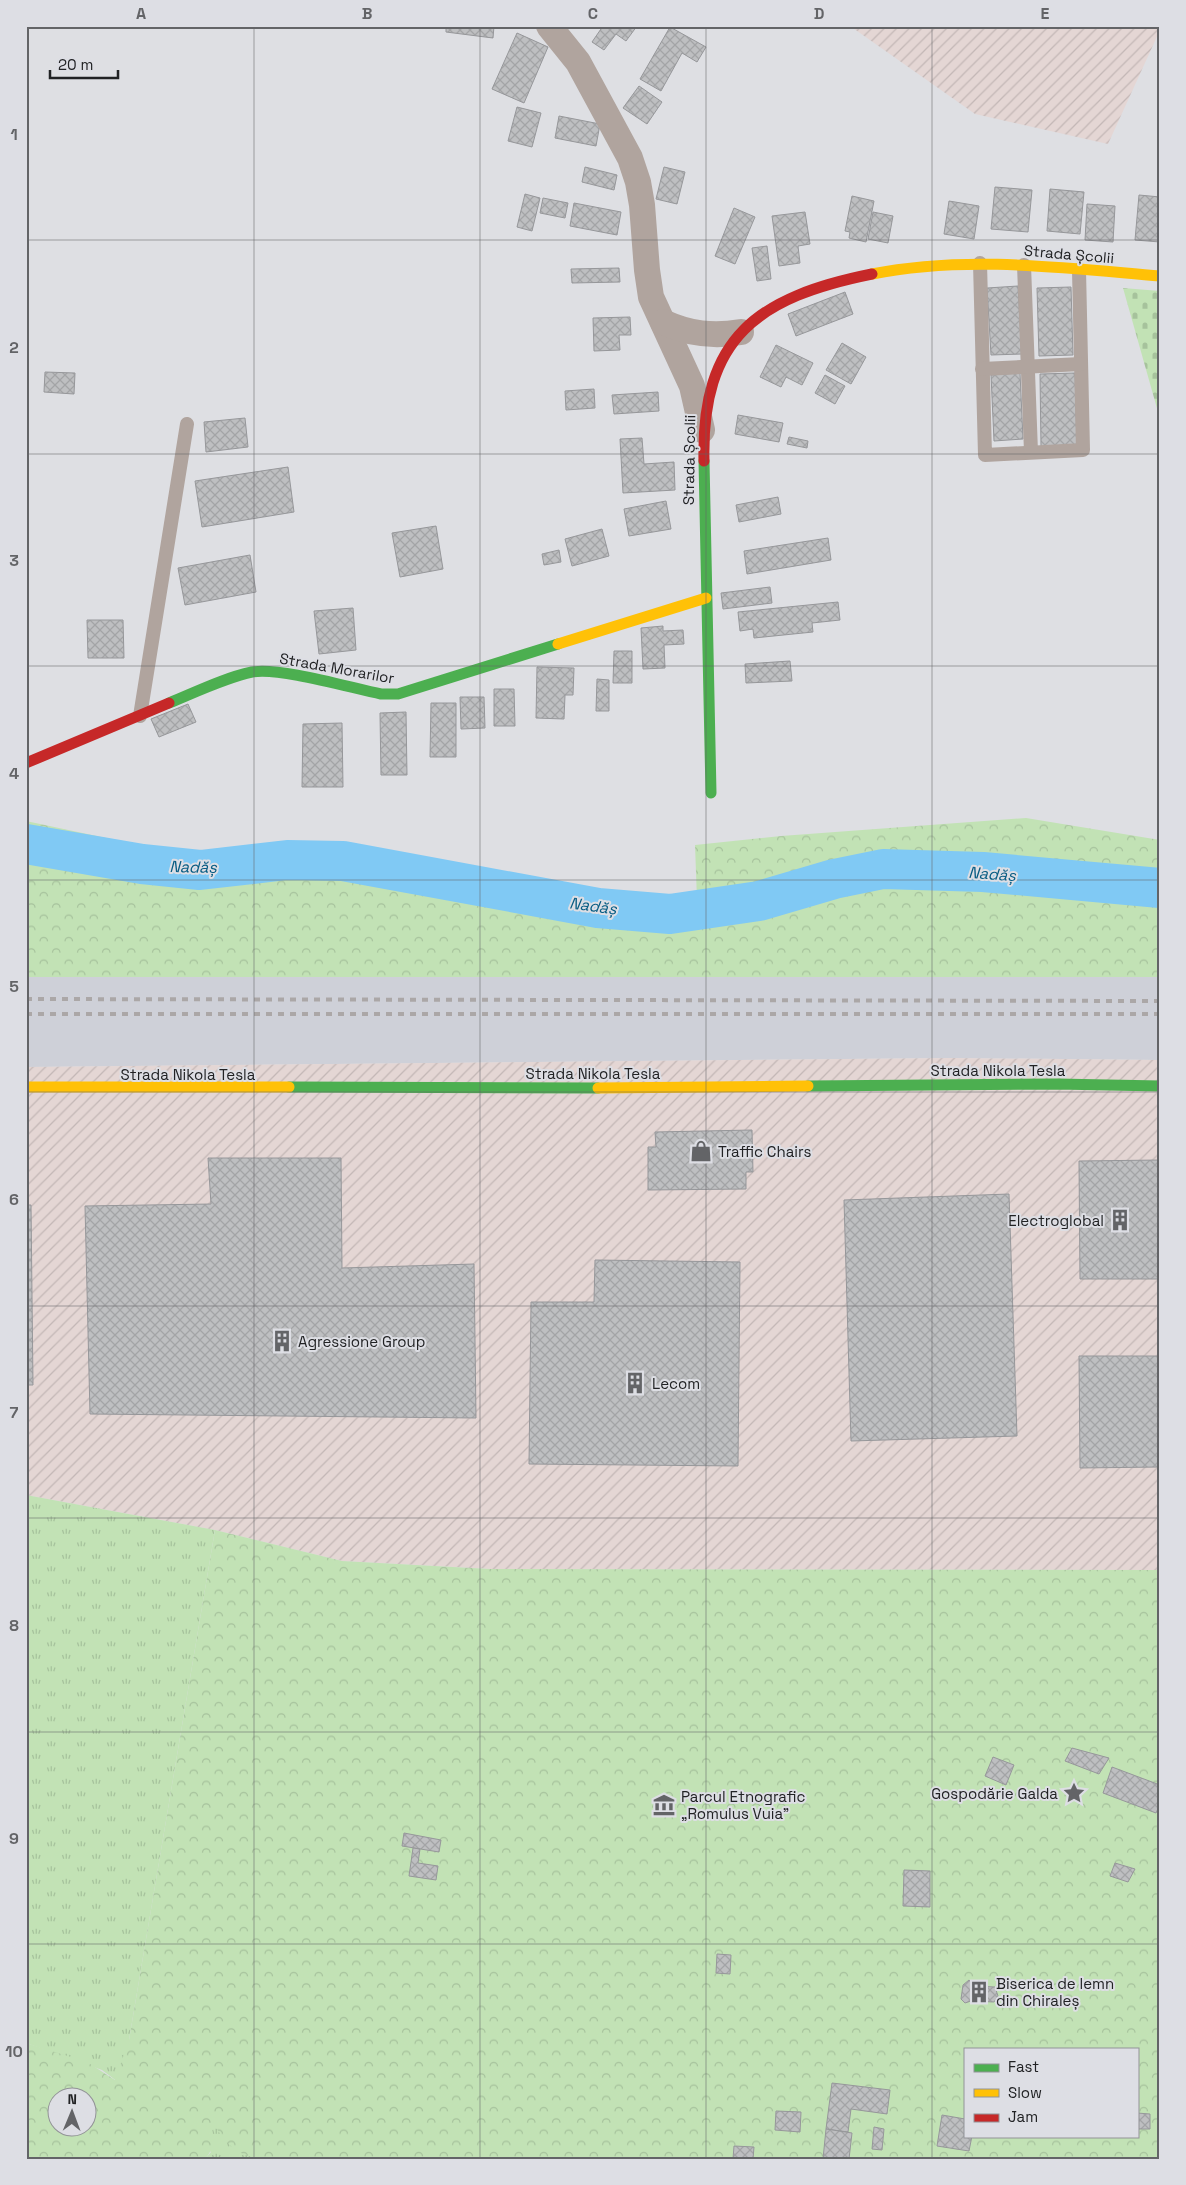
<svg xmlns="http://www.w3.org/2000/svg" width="1186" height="2185" viewBox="0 0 1186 2185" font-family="'Space Grotesk',sans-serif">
  <defs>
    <pattern id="industrial-furrows" width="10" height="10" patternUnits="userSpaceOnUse" patternTransform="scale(1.25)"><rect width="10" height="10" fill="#e4d6d4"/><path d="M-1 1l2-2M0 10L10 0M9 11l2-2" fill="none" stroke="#c3b7b6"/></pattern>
    <pattern id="grass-tufts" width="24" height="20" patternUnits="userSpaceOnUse" patternTransform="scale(1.25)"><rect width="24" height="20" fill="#c2e2b5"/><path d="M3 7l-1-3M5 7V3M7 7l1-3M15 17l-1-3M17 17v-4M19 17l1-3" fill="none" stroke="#a6c29c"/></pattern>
    <pattern id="forest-crowns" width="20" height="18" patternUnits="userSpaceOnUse" patternTransform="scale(1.25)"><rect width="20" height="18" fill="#c2e2b5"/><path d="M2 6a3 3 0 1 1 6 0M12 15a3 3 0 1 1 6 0" fill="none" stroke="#a6c29c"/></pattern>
    <pattern id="cemetery-stones" width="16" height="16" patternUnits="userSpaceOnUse" patternTransform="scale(1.25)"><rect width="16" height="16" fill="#c2e2b5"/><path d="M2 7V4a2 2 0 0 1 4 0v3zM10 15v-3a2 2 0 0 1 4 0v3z" fill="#a6c29c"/></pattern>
    <pattern id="building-cross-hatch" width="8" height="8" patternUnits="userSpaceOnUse" patternTransform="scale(1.25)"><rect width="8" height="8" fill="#bebfc1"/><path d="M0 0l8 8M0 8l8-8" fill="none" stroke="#a3a4a6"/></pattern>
  </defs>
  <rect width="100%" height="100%" fill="#dedfe3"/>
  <path fill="#ced0d8" d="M26 977H1160V1060L952 1058 26 1067Z"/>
  <g fill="url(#industrial-furrows)">
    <path d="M850 26H1160V30L1108 144 975 114Z"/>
    <path d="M952 1058 1160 1060V1570L491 1569 342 1561 215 1530 26 1495V1067Z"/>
  </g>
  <path fill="url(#grass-tufts)" d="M26 1495 215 1530 129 2040 457 2159H205L211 2152 102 2070 26 2043Z"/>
  <g fill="url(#forest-crowns)" fill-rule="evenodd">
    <path d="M1026 818 1160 840V977H26V821L191 856 313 850 392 855 610 897 648 900H697L695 845 781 836Z"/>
    <path d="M215 1530 342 1561 490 1569 1160 1570V2159H263C235 2156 225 2142 211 2120 213 2135 216 2147 205 2159H26V2043L87 2062 115 2080 129 2040ZM965 2049H1137V2136H965ZM58 2098H88V2128H58Z"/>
  </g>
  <path fill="url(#cemetery-stones)" d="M1123 288 1160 291V419Z"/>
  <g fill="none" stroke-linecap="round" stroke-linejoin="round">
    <path stroke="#80c9f4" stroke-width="40" d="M26 844 142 864 200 870 287 860 343 861 598 908 670 914 759 901 834 879 883 869 983 872 1160 888"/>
  </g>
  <g fill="url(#building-cross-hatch)" stroke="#96979a">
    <path d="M446 26H494L493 38 446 32Z"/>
    <path d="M603 26H637L626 41 616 34 604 50 592 42Z"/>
    <path d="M670 27 706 47 697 62 682 53 661 91 640 79Z"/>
    <path d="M517 33 548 47 524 103 492 89Z"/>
    <path d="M639 86 662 102 647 124 623 108Z"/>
    <path d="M517 107 541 113 532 147 508 141Z"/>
    <path d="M559 116 600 124 596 146 555 138Z"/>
    <path d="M585 167 617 175 614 190 582 182Z"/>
    <path d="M664 167 685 172 677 204 656 199Z"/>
    <path d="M995 187 1032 190 1028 232 991 229Z"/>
    <path d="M1050 189 1084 192 1080 234 1047 231Z"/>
    <path d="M525 194 540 198 532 231 517 227Z"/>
    <path d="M1139 195 1160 197V242L1135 240Z"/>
    <path d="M852 196 874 201 866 242 849 238 850 232 845 231Z"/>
    <path d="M543 198 568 203 565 218 540 213Z"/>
    <path d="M949 201 979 206 974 239 944 234Z"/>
    <path d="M574 203 621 212 617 235 570 226Z"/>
    <path d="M1087 204 1115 206 1113 242 1085 240Z"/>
    <path d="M734 208 755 217 735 264 715 256Z"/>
    <path d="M805 212 810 244 798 246 800 263 779 266 772 216Z"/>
    <path d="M873 212 893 216 888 243 868 239Z"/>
    <path d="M767 246 771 279 757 281 752 248Z"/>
    <path d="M619 268 620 282 572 283 571 269Z"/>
    <path d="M1018 286 1022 354 991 355 987 288Z"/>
    <path d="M1071 287 1073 355 1039 356 1037 288Z"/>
    <path d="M845 292 853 314 796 336 788 314Z"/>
    <path d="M630 317 631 335H619L620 350 594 351 593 318Z"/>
    <path d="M842 343 866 357 851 384 826 370Z"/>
    <path d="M776 345 813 363 802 385 786 377 781 387 760 377Z"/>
    <path d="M45 372 75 373 74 394 44 392Z"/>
    <path d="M1020 373 1023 439 994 441 991 375Z"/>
    <path d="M1075 373 1077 446 1041 447 1040 374Z"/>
    <path d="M825 375 845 386 835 404 815 393Z"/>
    <path d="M594 389 595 408 566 410 565 391Z"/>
    <path d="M658 392 659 411 614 414 612 395Z"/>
    <path d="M738 415 783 423 779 442 735 434Z"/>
    <path d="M245 418 248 447 206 452 204 422Z"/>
    <path d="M789 437 808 441 807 448 787 444Z"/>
    <path d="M642 438 644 464 674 462 675 490 623 493 620 439Z"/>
    <path d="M288 467 294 512 202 527 195 481Z"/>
    <path d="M778 497 781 514 739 522 736 505Z"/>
    <path d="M666 501 671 529 629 536 624 509Z"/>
    <path d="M436 526 443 569 400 577 392 533Z"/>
    <path d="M602 529 609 556 572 566 565 539Z"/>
    <path d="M828 538 831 560 747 574 744 551Z"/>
    <path d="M559 550 561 562 544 565 542 554Z"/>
    <path d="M250 555 256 592 185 605 178 568Z"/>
    <path d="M770 587 772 603 723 609 721 593Z"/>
    <path d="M838 602 840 620 812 623 813 632 754 638 753 629 740 631 738 612Z"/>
    <path d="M353 608 356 650 319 654 314 611Z"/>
    <path d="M87 620H123L124 658H88Z"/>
    <path d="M663 626V631L683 630 684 644 664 645 665 668 643 669 641 628Z"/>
    <path d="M614 651H632V683H613Z"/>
    <path d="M790 661 792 681 746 683 745 664Z"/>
    <path d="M537 667 574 668 573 695H565L564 719 536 718Z"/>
    <path d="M597 679 609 680V711H596Z"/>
    <path d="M494 689H514L515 726H494Z"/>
    <path d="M460 697H484L485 728 461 729Z"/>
    <path d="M431 703H456V757H430Z"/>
    <path d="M188 704 196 722 159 737 151 719Z"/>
    <path d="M406 712 407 775H381L380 713Z"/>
    <path d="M342 723 343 787H302L303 724Z"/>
    <path d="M752 1130 753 1172H746V1189L648 1190V1147H656L655 1132Z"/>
    <path d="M208 1158H341L342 1268 474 1264 476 1418 90 1414 85 1206 211 1204Z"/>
    <path d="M1160 1160V1279H1080L1079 1161Z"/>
    <path d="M1009 1194 1017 1436 851 1441 844 1200Z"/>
    <path d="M26 1205H31L33 1385H26Z"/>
    <path d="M595 1260 740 1262 738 1466 529 1464 531 1302H594Z"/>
    <path d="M1079 1356H1160V1467L1080 1468Z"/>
    <path d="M1072 1748 1109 1758 1099 1774 1065 1761Z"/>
    <path d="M993 1757 1014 1765 1006 1785 985 1776Z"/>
    <path d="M1112 1767 1160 1785V1804L1156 1813 1103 1793Z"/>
    <path d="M404 1833 441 1840 439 1852 402 1846Z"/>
    <path d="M413 1848 420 1849 418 1863 438 1866 436 1880 409 1876Z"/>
    <path d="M1115 1863 1135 1869 1128 1882 1110 1876Z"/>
    <path d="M904 1870 930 1871V1907L903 1906Z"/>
    <path d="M717 1954 731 1955 730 1974 716 1973Z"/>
    <path d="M969 1980 974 1986 995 1987 998 1996 994 2002 971 2001 965 2003 961 1999 963 1985Z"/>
    <path d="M832 2083 890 2090 887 2114 851 2109 848 2132 826 2129Z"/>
    <path d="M776 2111 801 2112 800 2132 775 2130Z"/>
    <path d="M1137 2113 1150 2114V2129H1137Z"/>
    <path d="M942 2115 965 2119V2136H972L969 2151 937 2146Z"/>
    <path d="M874 2127 884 2129 882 2150 872 2149Z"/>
    <path d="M826 2129 852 2133 849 2159H823Z"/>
    <path d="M734 2146 754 2147 753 2159H733Z"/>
  </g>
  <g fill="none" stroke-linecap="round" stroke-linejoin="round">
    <g stroke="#b0a49e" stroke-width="14">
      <path d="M980 263 985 455 1083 450 1079 270"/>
      <path d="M1024 265 1031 452"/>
      <path d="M982 369 1081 364"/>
      <path d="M140 716 187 424"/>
    </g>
    <g stroke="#b0a49e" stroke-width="26">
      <path d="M549 26 578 62 630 158 638 182 642 205 647 270 651 297 692 386 702 430"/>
      <path d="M663 322C689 334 713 337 741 332"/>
    </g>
    <g stroke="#4caf50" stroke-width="11">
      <path d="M704 461 711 793"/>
      <path d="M169 703C196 692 224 678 252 672 280 667 351 688 381 694H398L558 644"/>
      <path d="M808 1086 1057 1084 1160 1086"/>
      <path d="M289 1087 598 1088"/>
    </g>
    <g stroke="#ffc107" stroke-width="11">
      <path d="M872 274C967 255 1065 268 1160 276"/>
      <path d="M558 644 706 598"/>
      <path d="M26 1087H289"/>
      <path d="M598 1088 808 1086"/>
    </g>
    <g stroke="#c62828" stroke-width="11">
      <path d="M704 461C701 337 758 297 872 274"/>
      <path d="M26 763 169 703"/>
    </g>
    <g stroke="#aba7a7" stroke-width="4" stroke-dasharray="6 6" stroke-linecap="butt">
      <path d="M26 999 1160 1001"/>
      <path d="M26 1014H1160"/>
    </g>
  </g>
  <path fill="none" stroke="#636467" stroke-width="1" stroke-opacity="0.55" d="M254 26V2159M480 26V2159M706 26V2159M932 26V2159M26 240H1160M26 454H1160M26 666H1160M26 880H1160M26 1092H1160M26 1306H1160M26 1518H1160M26 1732H1160M26 1944H1160"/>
  <defs>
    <g id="shop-bare" transform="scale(1.725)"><path d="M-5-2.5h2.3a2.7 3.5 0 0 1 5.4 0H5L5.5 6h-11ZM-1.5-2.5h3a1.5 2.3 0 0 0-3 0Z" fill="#636467" stroke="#dddee4" stroke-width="2.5" paint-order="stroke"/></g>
    <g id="building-bare" transform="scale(1.725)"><path d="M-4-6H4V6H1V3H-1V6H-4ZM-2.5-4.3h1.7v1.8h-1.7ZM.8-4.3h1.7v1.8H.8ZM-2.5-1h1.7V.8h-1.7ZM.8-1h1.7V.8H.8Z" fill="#636467" stroke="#dddee4" stroke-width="2.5" paint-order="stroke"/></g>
    <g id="sight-bare" transform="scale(1.725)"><path d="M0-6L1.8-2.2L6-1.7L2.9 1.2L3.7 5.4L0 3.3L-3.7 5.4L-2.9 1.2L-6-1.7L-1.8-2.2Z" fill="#636467" stroke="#dddee4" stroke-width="2.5" paint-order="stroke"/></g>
    <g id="museum-bare" transform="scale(1.725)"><path d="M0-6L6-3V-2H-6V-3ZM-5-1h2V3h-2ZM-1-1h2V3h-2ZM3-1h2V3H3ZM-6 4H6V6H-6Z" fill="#636467" stroke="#dddee4" stroke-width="2.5" paint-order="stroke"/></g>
  </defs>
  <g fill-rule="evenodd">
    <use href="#shop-bare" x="701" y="1151"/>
    <use href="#building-bare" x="1120" y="1220"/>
    <use href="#building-bare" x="282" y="1341"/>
    <use href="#building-bare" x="635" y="1383"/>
    <use href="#sight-bare" x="1074" y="1793"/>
    <use href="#museum-bare" x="664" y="1805"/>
    <use href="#building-bare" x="979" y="1992"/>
  </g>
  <g text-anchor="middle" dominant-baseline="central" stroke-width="4" stroke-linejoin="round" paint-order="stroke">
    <g font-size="15" fill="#212224" stroke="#dddee4">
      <text transform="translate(1069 254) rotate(5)">Strada Școlii</text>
      <text transform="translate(689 460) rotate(-89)">Strada Școlii</text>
      <text transform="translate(337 668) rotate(10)">Strada Morarilor</text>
      <text x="998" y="1070">Strada Nikola Tesla</text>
      <text x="593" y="1073">Strada Nikola Tesla</text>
      <text x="188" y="1074">Strada Nikola Tesla</text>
    </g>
    <g font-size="15" fill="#212224" stroke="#dddee4" text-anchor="start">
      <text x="718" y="1151">Traffic Chairs</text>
      <text x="1104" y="1220" text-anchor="end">Electroglobal</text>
      <text x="298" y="1341">Agressione Group</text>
      <text x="652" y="1383">Lecom</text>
      <text x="1058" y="1793" text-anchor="end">Gospodărie Galda</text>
      <text x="681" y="1796">Parcul Etnografic<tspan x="681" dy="17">„Romulus Vuia”</tspan></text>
      <text x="996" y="1983">Biserica de lemn<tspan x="996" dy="17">din Chiraleș</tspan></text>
    </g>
    <g font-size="16" font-style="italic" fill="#075c83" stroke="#dddee4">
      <text transform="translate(193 867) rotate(1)">Nadăș</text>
      <text transform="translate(992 874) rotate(4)">Nadăș</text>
      <text transform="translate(593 906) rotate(8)">Nadăș</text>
    </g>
  </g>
  <rect width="1186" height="2185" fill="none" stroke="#dddee4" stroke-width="55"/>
  <rect x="964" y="2048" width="175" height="90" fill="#dddee4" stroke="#929397"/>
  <rect x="974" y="2064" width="25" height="8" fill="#4caf50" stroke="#929397"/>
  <text x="1008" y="2072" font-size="15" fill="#212224">Fast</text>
  <rect x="974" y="2089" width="25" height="8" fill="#ffc107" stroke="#929397"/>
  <text x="1008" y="2098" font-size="15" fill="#212224">Slow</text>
  <rect x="974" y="2114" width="25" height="8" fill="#c62828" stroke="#929397"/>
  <text x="1008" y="2122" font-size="15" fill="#212224">Jam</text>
  <g transform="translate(72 2112) rotate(1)"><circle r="24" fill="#dddee4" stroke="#929397"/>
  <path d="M0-4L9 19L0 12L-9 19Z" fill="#636467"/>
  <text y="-8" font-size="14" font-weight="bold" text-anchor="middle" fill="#212224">N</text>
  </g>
  <path d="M50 70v8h68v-8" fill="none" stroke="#212224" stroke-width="2.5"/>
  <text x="58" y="70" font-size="15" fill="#212224" stroke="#dddee4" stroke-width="4" paint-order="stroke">20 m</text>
  <rect x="28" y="28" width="1130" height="2130" fill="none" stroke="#636467" stroke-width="2"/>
  <g font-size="16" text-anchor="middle" font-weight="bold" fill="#636467">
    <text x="141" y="19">A</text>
    <text x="367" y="19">B</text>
    <text x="593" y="19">C</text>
    <text x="819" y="19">D</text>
    <text x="1045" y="19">E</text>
    <text x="14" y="140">1</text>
    <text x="14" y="353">2</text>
    <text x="14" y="566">3</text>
    <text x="14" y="779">4</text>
    <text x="14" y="992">5</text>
    <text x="14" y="1205">6</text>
    <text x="14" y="1418">7</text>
    <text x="14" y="1631">8</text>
    <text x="14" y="1844">9</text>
    <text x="14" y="2057">10</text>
  </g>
</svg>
